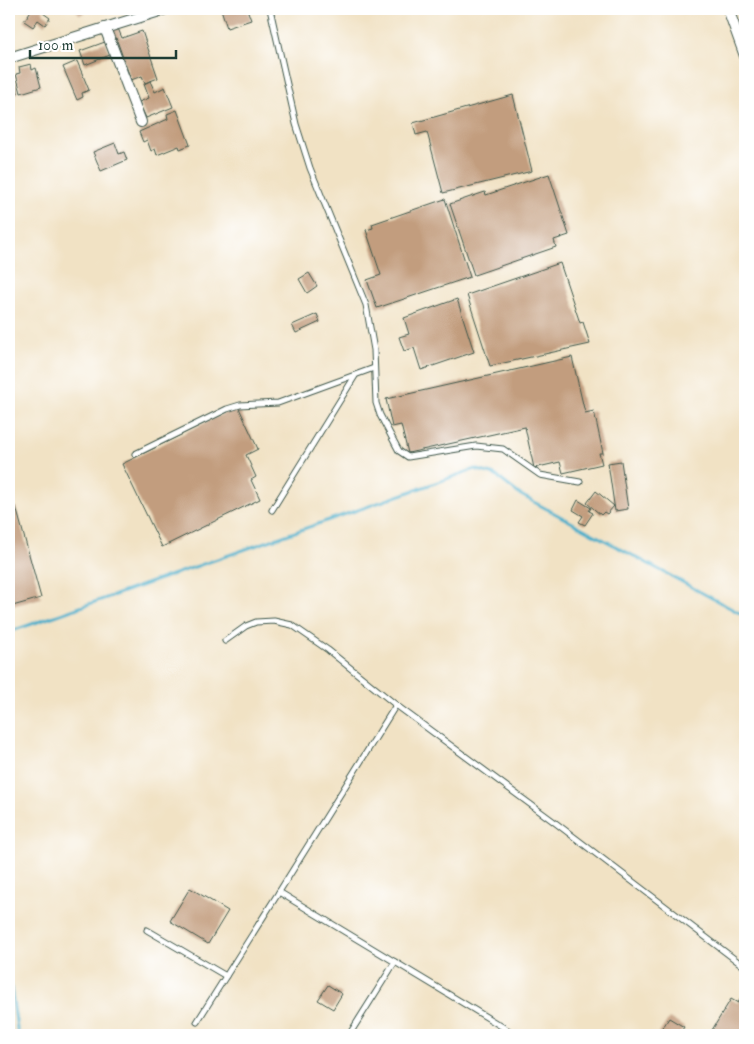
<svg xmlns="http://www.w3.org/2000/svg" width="754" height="1044" viewBox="0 0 754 1044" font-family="'IM FELL Double Pica',serif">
  <rect width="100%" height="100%" fill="#fff"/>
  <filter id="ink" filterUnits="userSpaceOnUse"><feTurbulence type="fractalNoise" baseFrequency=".02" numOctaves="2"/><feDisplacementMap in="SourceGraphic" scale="10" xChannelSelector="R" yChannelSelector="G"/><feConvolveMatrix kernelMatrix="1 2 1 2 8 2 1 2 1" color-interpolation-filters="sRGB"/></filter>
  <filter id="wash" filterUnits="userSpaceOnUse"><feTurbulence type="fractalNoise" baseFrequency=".0096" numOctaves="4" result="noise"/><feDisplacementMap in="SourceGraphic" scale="20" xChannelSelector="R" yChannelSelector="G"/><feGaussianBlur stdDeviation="1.12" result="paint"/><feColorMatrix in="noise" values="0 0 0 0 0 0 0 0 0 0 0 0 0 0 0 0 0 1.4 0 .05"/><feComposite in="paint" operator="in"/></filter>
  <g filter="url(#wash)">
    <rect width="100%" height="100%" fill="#f1e2c4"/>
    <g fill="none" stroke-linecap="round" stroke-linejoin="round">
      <g stroke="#4bafca" stroke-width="3">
        <path d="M9 632 475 469 495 475 519 494 745 616"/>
        <path d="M9 974 18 1035"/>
      </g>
    </g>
    <g id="blocks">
      <g fill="#c29d7e">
        <path d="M32 9H40L44 11 43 13 50 18 45 25 38 20 33 27 24 21Z"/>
        <path d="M75 9H90L80 15Z"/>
        <path d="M221 9H247L251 20 227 28Z"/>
        <path d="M117 26 122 38 142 31 158 78 145 83 142 76 131 80 116 38 113 39 109 29Z"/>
        <path d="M105 42 110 55 85 65 80 51Z"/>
        <path d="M77 61 89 90 82 93 83 97 77 100 63 67Z"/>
        <path d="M31 64 32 70 36 68 41 87 21 93 16 74 20 73 19 67Z"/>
        <path d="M13 75 18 93 13 94 14 97 9 98V76Z"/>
        <path d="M150 81 155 92 165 87 173 107 146 118 139 102 149 98 144 84Z"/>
        <path d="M513 95 532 171 443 193 427 132 416 135 413 123Z"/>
        <path d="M177 110 190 145 180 149 179 146 157 155 155 149 151 151 147 140 143 142 139 132 168 119 167 114Z"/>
        <path d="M115 143 119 154 124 152 127 160 101 171 93 152Z"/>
        <path d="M549 174 569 235 554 240 556 247 474 275 450 204 485 192 486 195Z"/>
        <path d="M445 199 470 277 377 308 367 280 381 275 366 230 373 228 372 224Z"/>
        <path d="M560 263 580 323 583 322 590 344 490 366 467 295Z"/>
        <path d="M309 273 317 286 307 293 299 279Z"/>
        <path d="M457 299 474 352 421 370 414 348 404 351 399 337 409 334 404 318Z"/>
        <path d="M317 314 320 322 296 333 292 325Z"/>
        <path d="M572 357 585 413 594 411 603 453H599L602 464 563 473 560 462 534 468 525 427 408 453 401 425 392 427 386 399Z"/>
        <path d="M239 408 258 449 246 455 256 477 251 480 260 499 162 547 122 464 233 409Z"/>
        <path d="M621 461 628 509 615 511 608 463Z"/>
        <path d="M596 491 614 506 607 514 604 512 601 515 587 503Z"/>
        <path d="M578 500 591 508 589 511 593 513 585 525 579 522 583 516 573 510Z"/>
        <path d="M16 507 41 598 9 607V509Z"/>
        <path d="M190 888 228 911 208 944 170 921Z"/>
        <path d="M328 985 342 994 333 1009 318 1000Z"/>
        <path d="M743 995 745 996V1035H709L731 999 738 1003Z"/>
        <path d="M669 1018 684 1027 679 1035H658Z"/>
      </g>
    </g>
  </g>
  <g filter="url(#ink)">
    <use href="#blocks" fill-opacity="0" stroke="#3e564a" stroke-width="1"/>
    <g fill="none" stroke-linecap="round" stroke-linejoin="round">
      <g stroke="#3e564a" stroke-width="7">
        <g id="service">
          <path d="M270 9 296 124 310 168 366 305 374 350 376 403 380 415 399 451 408 457 476 446 503 449 540 475 580 482"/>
          <path d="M135 454 227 409 240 405 278 403 374 368"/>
          <path d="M272 510 355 376"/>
          <path d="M225 641 246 626 256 622 274 621 292 625 328 650 396 705"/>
          <path d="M279 892 396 705 553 821 745 967"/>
          <path d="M147 930 226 976"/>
          <path d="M197 1022 279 892 516 1035"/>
          <path d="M349 1035 395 962"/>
        </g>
      </g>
      <g stroke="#3e564a" stroke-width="12">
        <g id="minor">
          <path d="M728 9 745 56"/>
          <path d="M105 28 141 122"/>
          <path d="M9 58 166 9"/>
        </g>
      </g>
      <use href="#service" stroke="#fff" stroke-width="5"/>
      <use href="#minor" stroke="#fff" stroke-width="10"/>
    </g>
  </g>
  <rect width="754" height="1044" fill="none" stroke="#fff" stroke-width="30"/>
  <path d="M30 50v8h146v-8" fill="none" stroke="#1f3d34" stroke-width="2.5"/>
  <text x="38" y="50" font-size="15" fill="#1f3d34" stroke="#ffffff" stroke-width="4" paint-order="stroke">100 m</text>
</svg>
